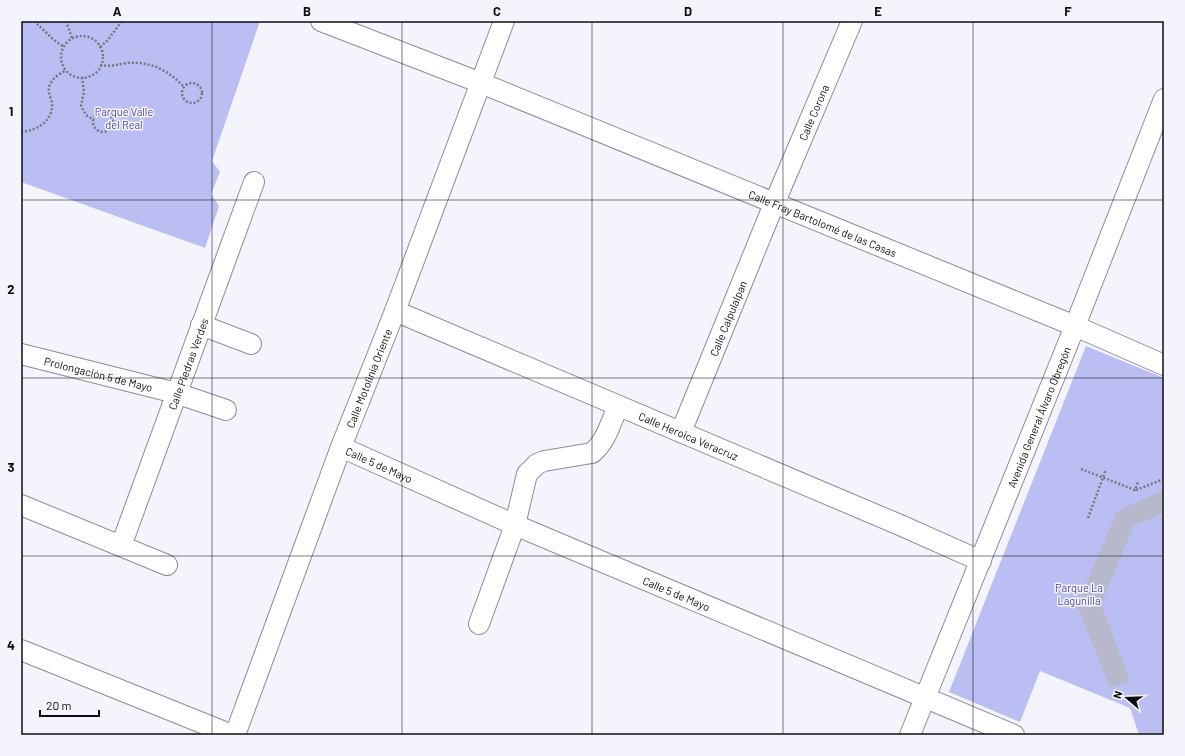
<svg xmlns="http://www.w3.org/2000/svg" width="1185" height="756" viewBox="0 0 1185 756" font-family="Barlow,sans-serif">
  <rect width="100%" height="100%" fill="#f4f5fc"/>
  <g fill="#bbbef2">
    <path d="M21 21H260L212 161 220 172 211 194 219 206 205 248 21 182Z"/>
    <path d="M1086 346 1164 378V735H1139L1130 708 1040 671 1020 722 949 692Z"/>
  </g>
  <path fill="#b7b8cb" d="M1164 490V513L1134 525 1101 604 1130 681 1110 688 1077 605 1117 511Z"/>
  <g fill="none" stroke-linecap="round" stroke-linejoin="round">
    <g stroke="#8b8c9e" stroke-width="22">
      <g id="street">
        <path id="s1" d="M321 21 481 83 1075 326 1164 365"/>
        <path id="s2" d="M395 311 900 525 981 561"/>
        <path d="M201 325 251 344"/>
        <path id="s3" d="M21 354 176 393 226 410"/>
        <path id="s4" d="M681 432 774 204 852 21"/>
        <path id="s5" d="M341 447 515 525 1014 735"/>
        <path d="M21 505 167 565"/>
        <path id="s6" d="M121 546 254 182"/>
        <path d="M479 624 515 525 527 474 537 464 544 461 592 453C606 442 611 422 618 406"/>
        <path d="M21 650 232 735"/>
        <path id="s7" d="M235 735 341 447 395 311 504 21"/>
        <path id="s8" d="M910 735 1075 326 1164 99"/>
      </g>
    </g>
    <g stroke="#76777d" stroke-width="2.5" stroke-dasharray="2 2" stroke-linecap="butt">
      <path d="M34 21 54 40 64 47"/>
      <path d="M66 21 72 38"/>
      <circle cx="82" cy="57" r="21"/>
      <path d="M100 47 107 41 122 21"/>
      <path d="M100 65C111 67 118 64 128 63 151 61 169 71 184 87"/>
      <path d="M82 77 84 91 81 106 86 115 94 120"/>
      <circle cx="192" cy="93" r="10"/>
      <circle cx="103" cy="122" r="10"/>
      <path d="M21 131C26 132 31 130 36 128 46 124 53 114 52 103 51 98 48 93 49 88 50 79 60 74 66 70"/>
      <path d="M1081 469 1135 490 1138 482"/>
      <path d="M1136 490 1164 479"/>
      <path d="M1088 518 1106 469"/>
    </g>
    <use href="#street" stroke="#fff" stroke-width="20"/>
  </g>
  <path fill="none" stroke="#0d0e14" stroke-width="1" stroke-opacity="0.55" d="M212 21V735M402 21V735M592 21V735M783 21V735M973 21V735M21 200H1164M21 378H1164M21 556H1164"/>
  <g text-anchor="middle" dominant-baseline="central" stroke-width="3" stroke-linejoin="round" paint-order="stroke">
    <g font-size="11" fill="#4d47a5" stroke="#f4f5fc">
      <text x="124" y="111">Parque Valle<tspan x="124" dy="13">del Real</tspan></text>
      <text x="1079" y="587">Parque La<tspan x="1079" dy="13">Lagunilla</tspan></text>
    </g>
    <g font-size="11" fill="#0d0e14" stroke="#f4f5fc">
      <text stroke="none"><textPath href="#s4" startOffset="346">Calle Corona</textPath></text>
      <text stroke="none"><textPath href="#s1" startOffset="541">Calle Fray Bartolomé de las Casas</textPath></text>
      <text stroke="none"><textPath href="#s4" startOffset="123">Calle Calpulalpan</textPath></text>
      <text stroke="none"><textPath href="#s6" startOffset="194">Calle Piedras Verdes</textPath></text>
      <text stroke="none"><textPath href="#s3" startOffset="80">Prolongación 5 de Mayo</textPath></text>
      <text stroke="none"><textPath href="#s7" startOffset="381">Calle Motolinía Oriente</textPath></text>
      <text stroke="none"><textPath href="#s8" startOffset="343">Avenida General Álvaro Obregón</textPath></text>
      <text stroke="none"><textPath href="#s2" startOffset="319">Calle Heroica Veracruz</textPath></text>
      <text stroke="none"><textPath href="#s5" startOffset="42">Calle 5 de Mayo</textPath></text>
      <text stroke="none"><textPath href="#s5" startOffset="366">Calle 5 de Mayo</textPath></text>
    </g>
  </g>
  <rect width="1185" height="756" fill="none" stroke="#f4f5fc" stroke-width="44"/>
  <g transform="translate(1127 698) rotate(289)" stroke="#f4f5fc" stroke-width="3" paint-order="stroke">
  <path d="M0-3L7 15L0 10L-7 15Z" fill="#0d0e14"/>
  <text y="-6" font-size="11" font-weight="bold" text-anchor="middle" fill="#0d0e14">N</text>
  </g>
  <path d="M40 710v6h59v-6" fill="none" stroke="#0d0e14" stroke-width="2"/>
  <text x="46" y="710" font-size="12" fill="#0d0e14" stroke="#f4f5fc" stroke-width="3" paint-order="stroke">20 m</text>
  <rect x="22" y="22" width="1141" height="712" fill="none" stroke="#0d0e14" stroke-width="1.5"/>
  <g font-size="13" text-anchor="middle" font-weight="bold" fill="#0d0e14">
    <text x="117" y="16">A</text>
    <text x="307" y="16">B</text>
    <text x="497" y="16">C</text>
    <text x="688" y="16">D</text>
    <text x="878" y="16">E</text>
    <text x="1068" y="16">F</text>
    <text x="11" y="116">1</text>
    <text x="11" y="294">2</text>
    <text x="11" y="472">3</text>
    <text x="11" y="650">4</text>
  </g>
</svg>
